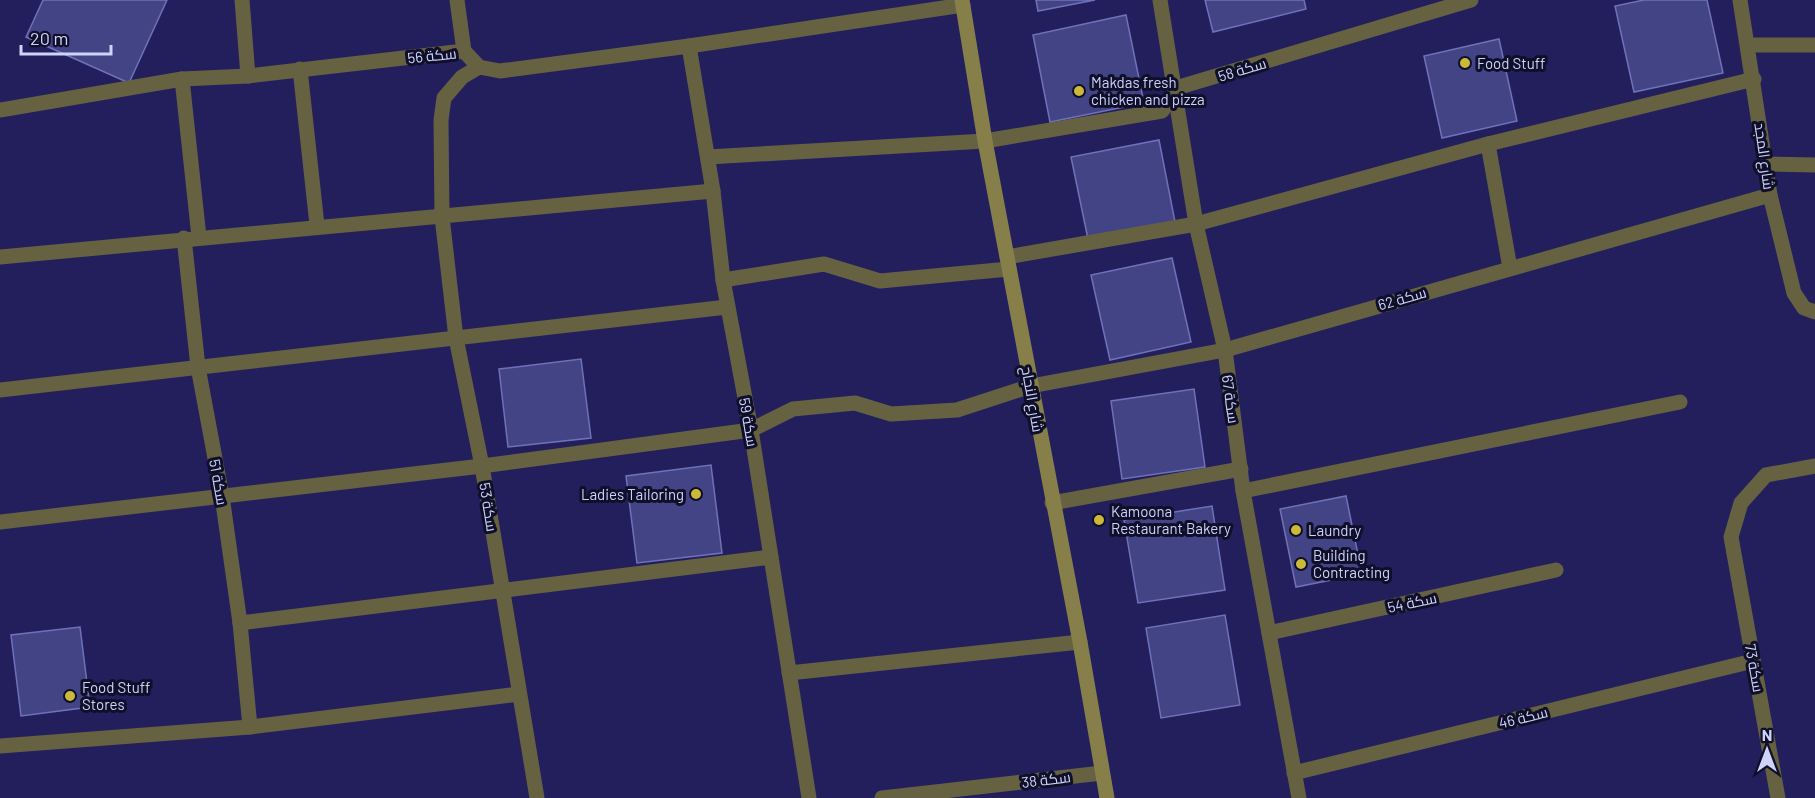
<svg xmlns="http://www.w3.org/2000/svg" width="1815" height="798" viewBox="0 0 1815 798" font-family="Barlow,Cairo,sans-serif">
  <rect width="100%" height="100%" fill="#231f5d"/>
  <g fill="#434486" stroke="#6f72b9" stroke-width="1.5">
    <path d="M43 0H167L129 83 26 37Z"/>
    <path d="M1036 0H1095L1038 11Z"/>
    <path d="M1205 0H1304L1306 9 1213 32Z"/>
    <path d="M1644 0H1707L1723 73 1634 92 1615 6Z"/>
    <path d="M1126 15 1144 103 1050 122 1033 35Z"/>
    <path d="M1499 39 1517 121 1442 138 1424 56Z"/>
    <path d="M1159 140 1175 222 1088 239 1071 157Z"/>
    <path d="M1172 258 1191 342 1110 360 1091 275Z"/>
    <path d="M581 359 591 438 508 447 499 369Z"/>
    <path d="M1194 389 1205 467 1122 479 1111 401Z"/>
    <path d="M711 465 722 553 637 563 626 476Z"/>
    <path d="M1346 496 1362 574 1296 587 1280 509Z"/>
    <path d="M1212 506 1225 590 1138 603 1124 520Z"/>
    <path d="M1225 615 1240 705 1161 718 1146 628Z"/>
    <path d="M80 627 90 707 21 716 11 635Z"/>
  </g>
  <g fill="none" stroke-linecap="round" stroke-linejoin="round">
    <g stroke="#666141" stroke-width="15">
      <path d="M300 69 317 225"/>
      <path d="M1196 224 1488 144 1754 79"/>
    </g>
    <g stroke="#666141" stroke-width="15">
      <path d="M242 0 248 76"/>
      <path d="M457 0 464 51"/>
      <path d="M1160 0 1196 224 1225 350 1243 491 1299 798"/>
      <path d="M1740 0 1770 195 1794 293 1804 308 1815 312"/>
      <path d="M1748 45H1815"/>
      <path d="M689 46 713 191 723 280 751 430 809 798"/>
      <path d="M479 67 462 77 444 98 441 120 442 217 456 338 482 466 537 798"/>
      <path d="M182 79 199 237"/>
      <path d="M0 110 182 79 248 76 464 51 479 67 500 71 689 46 963 5"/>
      <path d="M1488 144 1510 268"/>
      <path d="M708 157 985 141 1162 111 1176 88 1471 0"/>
      <path d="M1765 164 1815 165"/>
      <path d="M184 238 198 367 222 496 240 623 250 727"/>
      <path d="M0 257C238 233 476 213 713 191"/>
      <path d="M1007 257 1196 224"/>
      <path d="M723 280 824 264 880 281 1009 269"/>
      <path d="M0 390 727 307"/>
      <path d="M1243 491 1680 402"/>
      <path d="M1052 503 1241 469"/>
      <path d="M0 522 482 466 751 430 793 409 855 403 891 414 957 410 1031 386 1225 350 1770 195"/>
      <path d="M240 623 771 557"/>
      <path d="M1269 633 1556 570"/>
      <path d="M789 673 1080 642"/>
      <path d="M0 746 250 727 519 694"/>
      <path d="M1294 773 1753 661"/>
      <path d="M882 798 1102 773"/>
      <path d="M1778 798 1731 537 1741 503 1766 475 1815 466"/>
    </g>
    <path stroke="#877f4a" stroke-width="15" d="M962 0 985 141 1080 642 1107 798"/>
  </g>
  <g fill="#cdb938" stroke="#0f0f2a" stroke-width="2">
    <circle cx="1465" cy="63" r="6"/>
    <circle cx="1079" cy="91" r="6"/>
    <circle cx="696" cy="494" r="6"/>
    <circle cx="1099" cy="520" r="6"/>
    <circle cx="1296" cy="530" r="6"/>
    <circle cx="1301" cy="564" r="6"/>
    <circle cx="70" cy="696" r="6"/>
  </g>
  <g text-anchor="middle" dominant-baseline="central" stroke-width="6" stroke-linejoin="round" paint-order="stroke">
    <g font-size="15" fill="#cfd3fa" stroke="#0f0f2a">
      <text transform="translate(432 55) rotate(-6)">سكة 56</text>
      <text transform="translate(1242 69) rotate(-17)">سكة 58</text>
      <text transform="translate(1765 156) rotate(82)">شارع المجد</text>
      <text transform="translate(1402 298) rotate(-16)">سكة 62</text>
      <text transform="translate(1033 399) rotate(80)">شارع النجاح</text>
      <text transform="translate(1231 399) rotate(82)">سكة 67</text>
      <text transform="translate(749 422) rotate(80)">سكة 59</text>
      <text transform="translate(219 482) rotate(80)">سكة 51</text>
      <text transform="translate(489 507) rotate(81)">سكة 53</text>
      <text transform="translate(1412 602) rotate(-12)">سكة 54</text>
      <text transform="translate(1755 668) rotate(80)">سكة 73</text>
      <text transform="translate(1523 717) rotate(-14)">سكة 46</text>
      <text transform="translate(1046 779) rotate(-7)">سكة 38</text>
    </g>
    <g font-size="15" fill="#cfd3fa" stroke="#0f0f2a" text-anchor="start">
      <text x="1477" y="63">Food Stuff</text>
      <text x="1091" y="82">Makdas fresh<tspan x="1091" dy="17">chicken and pizza</tspan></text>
      <text x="684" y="494" text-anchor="end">Ladies Tailoring</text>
      <text x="1111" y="511">Kamoona<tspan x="1111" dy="17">Restaurant Bakery</tspan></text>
      <text x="1308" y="530">Laundry</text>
      <text x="1313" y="555">Building<tspan x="1313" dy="17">Contracting</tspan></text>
      <text x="82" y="687">Food Stuff<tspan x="82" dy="17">Stores</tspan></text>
    </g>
  </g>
  <g transform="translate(1767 750)" stroke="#0f0f2a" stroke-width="4.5" paint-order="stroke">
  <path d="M0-4.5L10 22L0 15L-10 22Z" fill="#cfd3fa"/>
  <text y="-9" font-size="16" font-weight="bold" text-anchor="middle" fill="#cfd3fa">N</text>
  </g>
  <path d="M21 45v9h90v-9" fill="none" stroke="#cfd3fa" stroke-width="3"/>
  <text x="30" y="45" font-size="18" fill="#cfd3fa" stroke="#0f0f2a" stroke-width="4.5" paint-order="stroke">20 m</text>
</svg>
